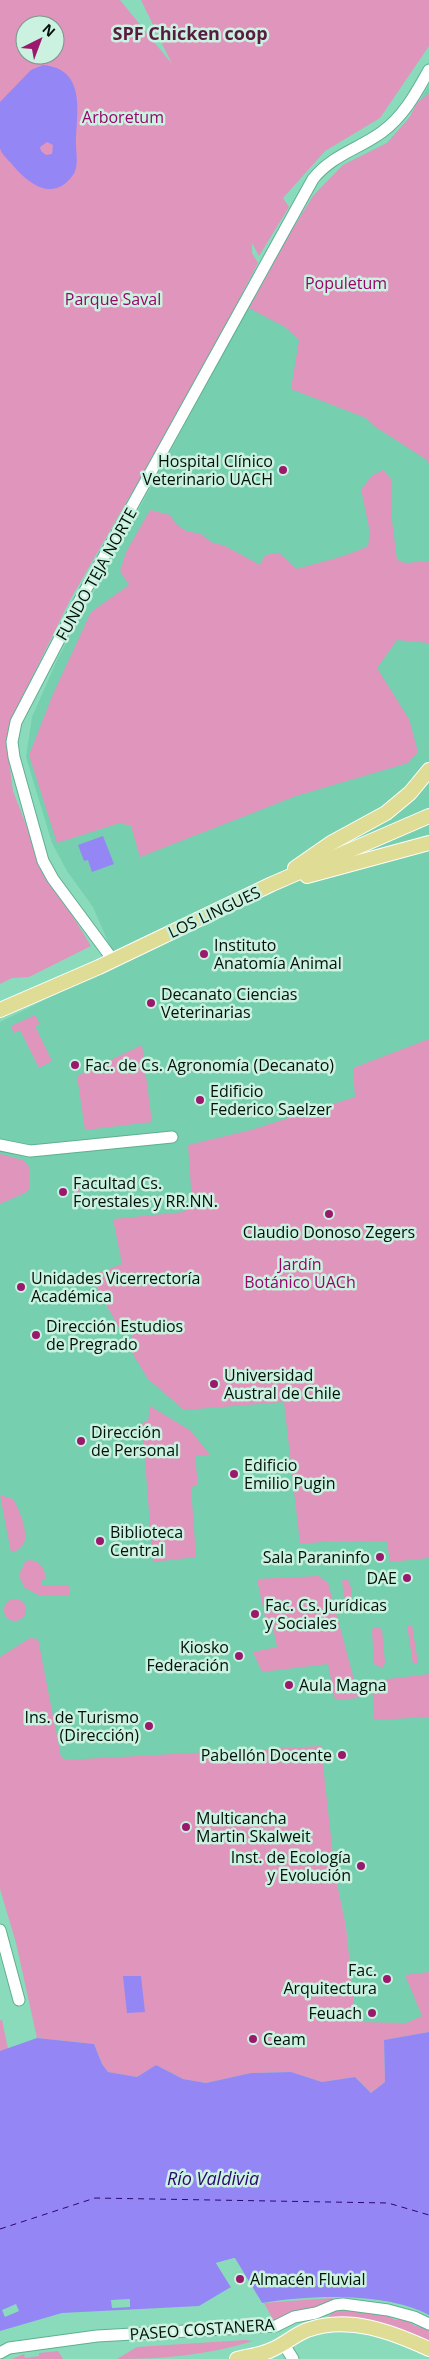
<svg xmlns="http://www.w3.org/2000/svg" width="429" height="2359" viewBox="0 0 429 2359" font-family="'Open Sans',sans-serif">
  <rect width="100%" height="100%" fill="#8adbbb"/>
  <path fill="#76cfae" d="M429 85V2032L356 2022 346 1927 335 1874 61 1758 0 1761V1022L113 966 109 944 93 907 67 871 52 843 26 757 32 717 58 658 274 260 313 196 343 165 387 143 409 118Z"/>
  <g fill="#df95bc" fill-rule="evenodd">
    <path d="M0 0H120L172 64 141 0H429V46L380 118 325 151 283 198 289 207 259 256 252 243V253L258 263 199 376 70 600 20 702 6 739 13 791 42 866 91 946 29 977 12 978 0 984ZM25 25H55V55H25Z"/>
    <path d="M429 93V464L427 460 374 426 366 418 291 389 299 340 285 327 249 308 287 238 313 196 343 165 387 143 409 118 417 103Z"/>
    <path d="M383 470 391 479 392 521 397 560 406 563 429 561V643L397 640 377 668 409 719 418 752 408 763 296 796 140 857 131 826 120 823 57 843 29 755 53 694 91 612 129 585 120 571 126 552 150 510 170 515 176 524 186 531 201 534 211 542 225 546 260 565 265 555 279 553 297 569C320 562 346 557 368 546L370 532 361 489 373 475Z"/>
    <path d="M35 1015 40 1024 35 1026 52 1061 39 1068 20 1030 14 1033 11 1026Z"/>
    <path d="M429 1039V1558L390 1562 387 1542 333 1541 300 1544 284 1402 184 1410 148 1379 128 1346 133 1334 122 1333 90 1276 122 1264 113 1219 184 1212 192 1202 188 1145 251 1130 355 1097 353 1068Z"/>
    <path d="M142 1045 152 1122 85 1130 77 1076Z"/>
    <path d="M0 1154 23 1160 30 1168V1187L27 1192 0 1204Z"/>
    <path d="M73 1178H78L80 1199 75 1200Z"/>
    <path d="M150 1406 191 1431 210 1455 195 1456 198 1485 191 1487 196 1557 153 1562 142 1423 148 1421Z"/>
    <path d="M0 1495 13 1499C19 1508 26 1527 25 1538 25 1544 20 1548 16 1551L11 1552Z"/>
    <path d="M29 1560C41 1561 44 1568 46 1579L41 1580V1586L70 1585V1595L40 1596 24 1587 19 1575 25 1562Z"/>
    <path d="M319 1576 328 1583 359 1698 335 1700 328 1664 262 1672 253 1652 277 1647 273 1628 267 1627 257 1579Z"/>
    <path d="M344 1579 348 1580 351 1588V1608L346 1607 342 1581Z"/>
    <circle cx="15" cy="1610" r="11"/>
    <path d="M407 1625H412L418 1663 413 1664Z"/>
    <path d="M374 1627H379L382 1630 385 1663 382 1668 374 1664 372 1630Z"/>
    <path d="M30 1638 38 1639 61 1757 65 1760 321 1746 335 1874 346 1927 356 2022 406 2023 422 2016 405 1975 429 1972V2032L384 2040 385 2082 371 2093 355 2077 322 2082 291 2072 251 2073 206 2083 183 2079 156 2065 137 2077 108 2072 102 2064 94 2044 37 2038 16 1943 0 1889V1657Z"/>
    <path d="M429 1674V1717L374 1720 372 1681Z"/>
    <path d="M0 2020H2L8 2049 0 2051Z"/>
    <path d="M332 2298 335 2301 275 2323 264 2303Z"/>
    <path d="M337 2307 385 2314 395 2320C409 2317 406 2322 416 2326 420 2327 424 2326 429 2328V2342C396 2323 362 2321 325 2321Z"/>
    <path d="M245 2340 253 2341C208 2355 164 2359 117 2359L137 2347Z"/>
    <path d="M58 2351 63 2359H12L24 2354 25 2358 39 2356V2353Z"/>
  </g>
  <g fill="#9586f5" fill-rule="evenodd">
    <path d="M43 65C88 69 76 115 76 145 76 154 79 167 73 175 53 203 28 184 11 163 7 159 1 153 0 148 0 134 0 115 0 102L31 70ZM47 142 53 145 52 154 46 155 41 151 40 147Z"/>
    <path d="M103 836 114 864 92 872 88 860 84 861 78 845Z"/>
    <path d="M123 1976H141L145 2012 127 2013Z"/>
    <path d="M429 2032V2315C385 2292 311 2295 262 2303L234 2258 216 2263 231 2287 199 2306 62 2313 0 2331V2051L37 2038 94 2044 102 2064 108 2072 137 2077 156 2065 183 2079 206 2083 251 2073 291 2072 322 2082 355 2077 371 2093 385 2082 384 2040Z"/>
  </g>
  <g fill="#8adbbb">
    <path d="M235 2258 262 2303 260 2305 233 2261 220 2265 233 2286 232 2289 216 2263Z"/>
    <path d="M130 2299V2307L112 2308 111 2300Z"/>
    <path d="M16 2304 19 2311 5 2317 2 2310Z"/>
  </g>
  <g fill="none" stroke-linecap="round" stroke-linejoin="round">
    <path stroke="#2b076d" stroke-width="1" stroke-dasharray="6 5" stroke-linecap="butt" d="M0 2229 95 2198 388 2203 429 2215"/>
    <g stroke="#5fb091" stroke-width="13">
      <g id="minor">
        <path d="M113 960 53 879 43 861 14 757 12 742 16 722 75 609 313 179C332 155 359 149 382 132 404 116 416 93 429 70"/>
        <path d="M0 1145 30 1151 41 1150 172 1137"/>
        <path d="M0 1930 19 2000"/>
        <path d="M283 2343 293 2359"/>
        <path d="M0 2353 9 2348 97 2336 276 2326 294 2317 316 2313 335 2305 343 2304 388 2310 414 2317 429 2324"/>
      </g>
    </g>
    <g stroke="#fff" stroke-width="16">
      <g id="major">
        <path d="M295 868 331 843 386 813 410 793 429 770"/>
        <path d="M307 876 429 843"/>
        <path d="M0 1010 99 967 272 884 429 816"/>
        <path d="M237 2359C248 2356 261 2355 271 2350 284 2345 294 2335 307 2330 349 2315 392 2332 429 2349"/>
      </g>
    </g>
    <use href="#minor" stroke="#fff" stroke-width="11"/>
    <use href="#major" stroke="#dfdd95" stroke-width="14"/>
  </g>
  <g fill="#9b196d" stroke="#cbf2e1" stroke-width="2">
    <circle cx="283" cy="470" r="5"/>
    <circle cx="204" cy="954" r="5"/>
    <circle cx="151" cy="1003" r="5"/>
    <circle cx="75" cy="1065" r="5"/>
    <circle cx="200" cy="1100" r="5"/>
    <circle cx="63" cy="1192" r="5"/>
    <circle cx="329" cy="1214" r="5"/>
    <circle cx="21" cy="1287" r="5"/>
    <circle cx="36" cy="1335" r="5"/>
    <circle cx="214" cy="1384" r="5"/>
    <circle cx="81" cy="1441" r="5"/>
    <circle cx="234" cy="1474" r="5"/>
    <circle cx="100" cy="1541" r="5"/>
    <circle cx="380" cy="1557" r="5"/>
    <circle cx="407" cy="1578" r="5"/>
    <circle cx="255" cy="1614" r="5"/>
    <circle cx="239" cy="1656" r="5"/>
    <circle cx="289" cy="1685" r="5"/>
    <circle cx="149" cy="1726" r="5"/>
    <circle cx="342" cy="1755" r="5"/>
    <circle cx="186" cy="1827" r="5"/>
    <circle cx="361" cy="1866" r="5"/>
    <circle cx="387" cy="1979" r="5"/>
    <circle cx="372" cy="2013" r="5"/>
    <circle cx="253" cy="2039" r="5"/>
    <circle cx="240" cy="2279" r="5"/>
  </g>
  <g text-anchor="middle" dominant-baseline="central" stroke-width="5" stroke-linejoin="round" paint-order="stroke">
    <g font-size="16" fill="#9a046a" stroke="#cbf2e1">
      <text x="123" y="117">Arboretum</text>
      <text x="346" y="283">Populetum</text>
      <text x="113" y="299">Parque Saval</text>
      <text x="300" y="1264">Jardín<tspan x="300" dy="18">Botánico UACh</tspan></text>
    </g>
    <g font-size="16" fill="#001109" stroke="#cbf2e1" text-anchor="start">
      <text x="273" y="461" text-anchor="end">Hospital Clínico<tspan x="273" dy="18">Veterinario UACH</tspan></text>
      <text x="214" y="945">Instituto<tspan x="214" dy="18">Anatomía Animal</tspan></text>
      <text x="161" y="994">Decanato Ciencias<tspan x="161" dy="18">Veterinarias</tspan></text>
      <text x="85" y="1065">Fac. de Cs. Agronomía (Decanato)</text>
      <text x="210" y="1091">Edificio<tspan x="210" dy="18">Federico Saelzer</tspan></text>
      <text x="73" y="1183">Facultad Cs.<tspan x="73" dy="18">Forestales y RR.NN.</tspan></text>
      <text x="329" y="1232" text-anchor="middle">Claudio Donoso Zegers</text>
      <text x="31" y="1278">Unidades Vicerrectoría<tspan x="31" dy="18">Académica</tspan></text>
      <text x="46" y="1326">Dirección Estudios<tspan x="46" dy="18">de Pregrado</tspan></text>
      <text x="224" y="1375">Universidad<tspan x="224" dy="18">Austral de Chile</tspan></text>
      <text x="91" y="1432">Dirección<tspan x="91" dy="18">de Personal</tspan></text>
      <text x="244" y="1465">Edificio<tspan x="244" dy="18">Emilio Pugin</tspan></text>
      <text x="110" y="1532">Biblioteca<tspan x="110" dy="18">Central</tspan></text>
      <text x="370" y="1557" text-anchor="end">Sala Paraninfo</text>
      <text x="397" y="1578" text-anchor="end">DAE</text>
      <text x="265" y="1605">Fac. Cs. Jurídicas<tspan x="265" dy="18">y Sociales</tspan></text>
      <text x="229" y="1647" text-anchor="end">Kiosko<tspan x="229" dy="18">Federación</tspan></text>
      <text x="299" y="1685">Aula Magna</text>
      <text x="139" y="1717" text-anchor="end">Ins. de Turismo<tspan x="139" dy="18">(Dirección)</tspan></text>
      <text x="332" y="1755" text-anchor="end">Pabellón Docente</text>
      <text x="196" y="1818">Multicancha<tspan x="196" dy="18">Martin Skalweit</tspan></text>
      <text x="351" y="1857" text-anchor="end">Inst. de Ecología<tspan x="351" dy="18">y Evolución</tspan></text>
      <text x="377" y="1970" text-anchor="end">Fac.<tspan x="377" dy="18">Arquitectura</tspan></text>
      <text x="362" y="2013" text-anchor="end">Feuach</text>
      <text x="263" y="2039">Ceam</text>
      <text x="250" y="2279">Almacén Fluvial</text>
    </g>
    <g font-size="16" fill="#001109" stroke="#cbf2e1">
      <text transform="translate(96 574) rotate(-61)">FUNDO TEJA NORTE</text>
      <text transform="translate(214 912) rotate(-25)">LOS LINGUES</text>
      <text transform="translate(202 2329) rotate(-4)">PASEO COSTANERA</text>
    </g>
    <g font-size="18" font-weight="bold" fill="#591c40" stroke="#cbf2e1">
      <text x="190" y="33">SPF Chicken coop</text>
    </g>
    <g font-size="18" font-style="italic" fill="#2b076d" stroke="#cbf2e1">
      <text x="213" y="2178">Río Valdivia</text>
    </g>
  </g>
  <g transform="translate(40 40) rotate(42)"><circle r="24" fill="#cbf2e1" stroke="#7a988b"/>
  <path d="M0-4L9 19L0 12L-9 19Z" fill="#9b196d"/>
  <text y="-8" font-size="14" font-weight="bold" text-anchor="middle" fill="#001109">N</text>
  </g>
</svg>
